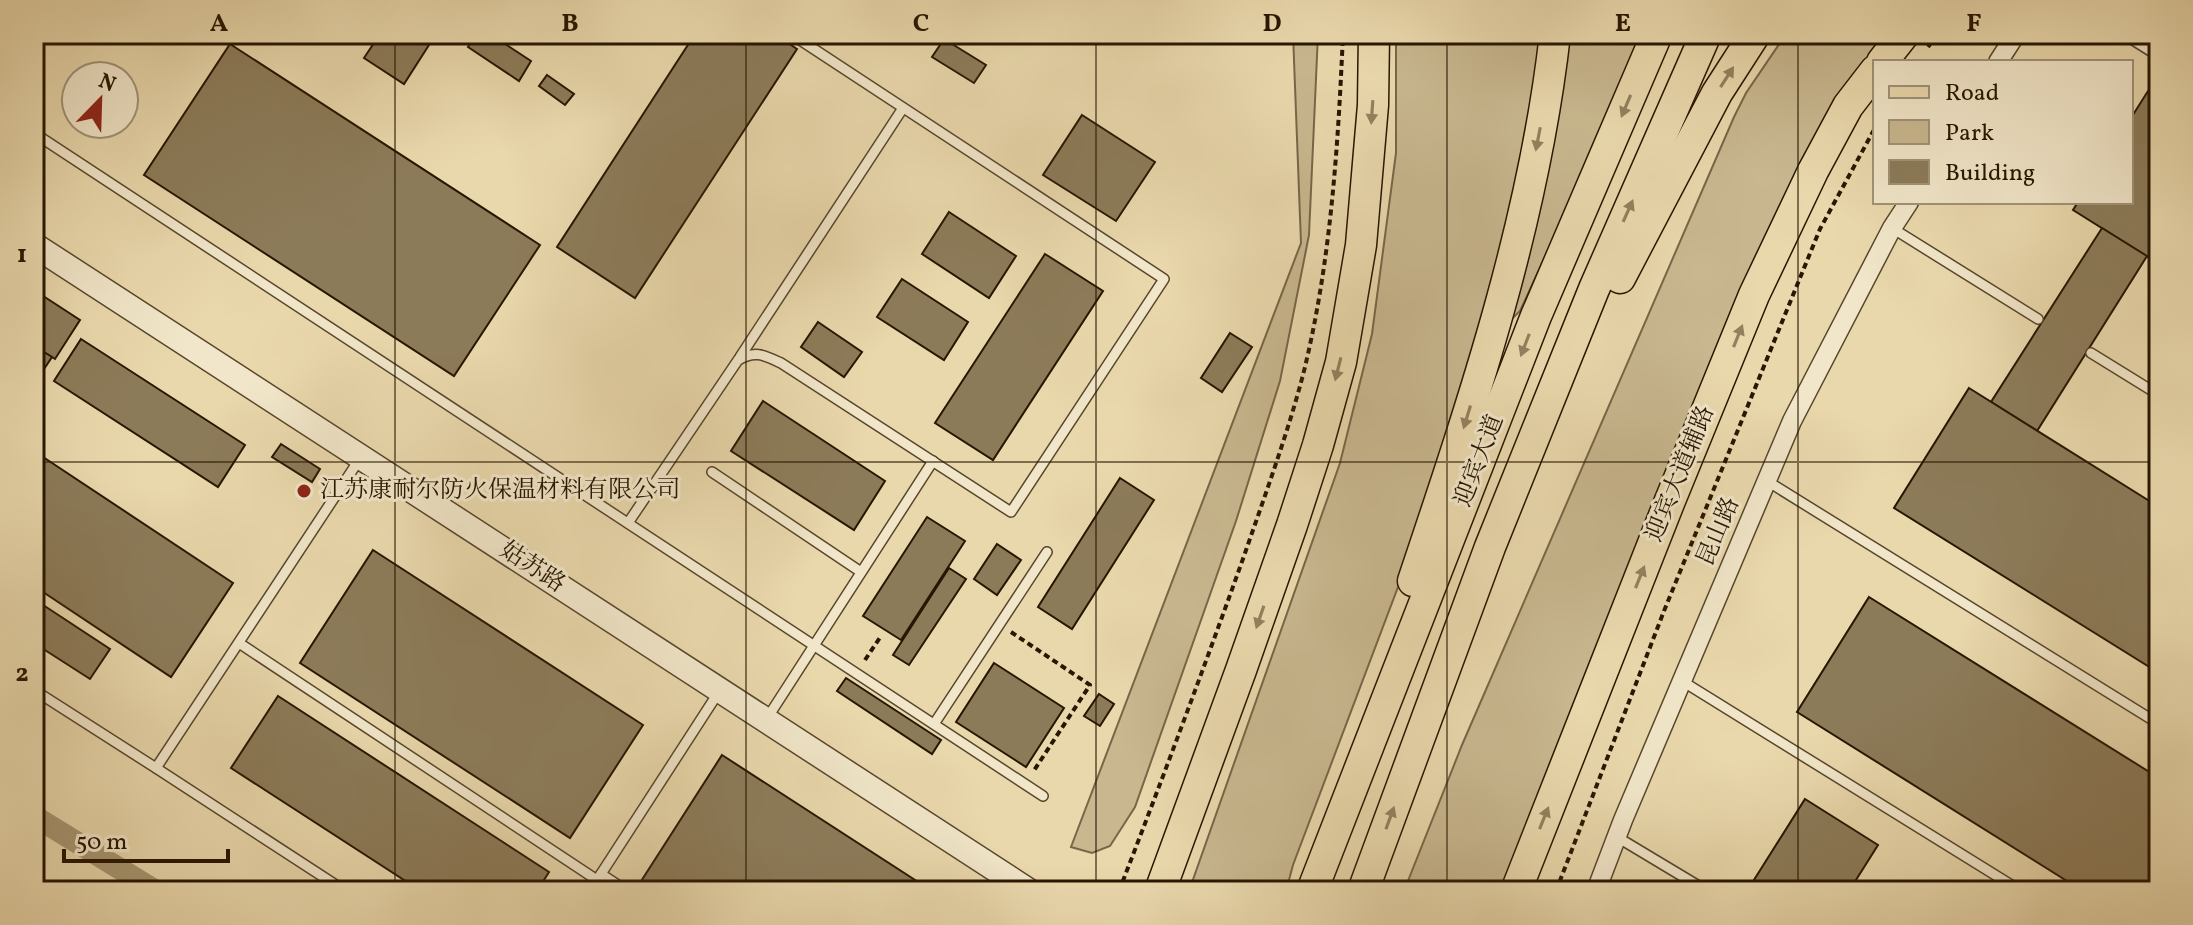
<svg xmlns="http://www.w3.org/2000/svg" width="2193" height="925" viewBox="0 0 2193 925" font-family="Vollkorn,'Noto Serif SC',serif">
  <rect width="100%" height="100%" fill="#e9d8ac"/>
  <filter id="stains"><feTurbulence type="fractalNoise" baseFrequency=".0025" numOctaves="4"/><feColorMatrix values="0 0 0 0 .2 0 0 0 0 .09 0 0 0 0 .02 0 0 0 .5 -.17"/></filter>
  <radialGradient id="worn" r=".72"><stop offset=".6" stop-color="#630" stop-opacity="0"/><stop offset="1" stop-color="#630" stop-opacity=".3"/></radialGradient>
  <g fill="#c8b78f" stroke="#786648" stroke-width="2">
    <path d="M1293 34H1318L1309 235 1280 381 1236 521 1135 807 1110 846 1092 853 1071 847 1301 243Z"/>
    <path d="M1396 34H1648L1520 311 1479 351 1449 452 1293 865 1286 891H1189L1340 463 1372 334 1396 153Z"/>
    <path d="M1786 34H1890L1853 80 1505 891H1404L1462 745 1734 117 1746 93Z"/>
  </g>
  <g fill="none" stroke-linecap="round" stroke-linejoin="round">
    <path stroke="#a79672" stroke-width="22" d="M34 816 156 891"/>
  </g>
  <g fill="#8c7b59" stroke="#271600" stroke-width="2">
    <path d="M380 34H436L404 84 364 58Z"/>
    <path d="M476 34H490L531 61 519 81 468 47Z"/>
    <path d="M695 34H774L797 49 635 298 557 247Z"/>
    <path d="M944 39 986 65 974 83 932 57Z"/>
    <path d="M230 44 540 245 454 376 144 175Z"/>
    <path d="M547 75 574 94 565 105 539 86Z"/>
    <path d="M2148 91 2159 97V264L2073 210 2078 202H2131V118Z"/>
    <path d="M1082 115 1155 162 1116 221 1043 175Z"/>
    <path d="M949 212 1016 256 989 298 922 254Z"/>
    <path d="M2102 228 2147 256 2037 431 1991 402Z"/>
    <path d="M1045 254 1103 291 993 460 935 423Z"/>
    <path d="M902 279 968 322 944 360 877 317Z"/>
    <path d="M34 290 80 320 55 359 34 346Z"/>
    <path d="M818 322 862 352 844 377 801 347Z"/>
    <path d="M1230 333 1252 347 1222 392 1201 378Z"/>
    <path d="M81 339 245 445 218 487 54 381Z"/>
    <path d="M34 346 52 357 34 384Z"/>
    <path d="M1969 388 2159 507V673L1894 508Z"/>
    <path d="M763 401 885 481 854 530 731 451Z"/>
    <path d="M281 444 320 469 312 482 272 457Z"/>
    <path d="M34 451 233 583 171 677 34 586Z"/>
    <path d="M1120 478 1154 500 1072 629 1038 607Z"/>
    <path d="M927 517 965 541 901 640 863 616Z"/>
    <path d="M997 544 1021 560 997 595 974 579Z"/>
    <path d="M373 550 643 725 570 838 300 663Z"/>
    <path d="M949 568 966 579 909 665 893 655Z"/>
    <path d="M1869 597 2159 778V891H2083L1797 712Z"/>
    <path d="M34 599 110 649 90 679 34 643Z"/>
    <path d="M994 663 1064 708 1026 767 956 722Z"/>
    <path d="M846 678 941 740 932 754 837 691Z"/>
    <path d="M1099 694 1114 704 1100 726 1084 716Z"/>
    <path d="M278 696 549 872 537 891H421L231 768Z"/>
    <path d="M722 755 932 891H646L638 886Z"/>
    <path d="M1805 799 1878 845 1849 891H1747Z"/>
  </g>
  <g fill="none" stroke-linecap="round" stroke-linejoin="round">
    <g stroke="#58462b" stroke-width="12">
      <g id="service">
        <path d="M34 133 1043 796"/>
        <path d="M1892 228 2038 319"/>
        <path d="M2091 353 2159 395"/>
        <path d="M740 357 903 108"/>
        <path d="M712 472 861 572"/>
        <path d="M1767 481 2159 724"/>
        <path d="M628 523 738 360C755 350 764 355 781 363L1011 512 1164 279 791 34"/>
        <path d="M239 643 597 880"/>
        <path d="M1682 681 2021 891"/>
        <path d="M34 690 156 768 359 460"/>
        <path d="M766 720 933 461"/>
        <path d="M934 724 1047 552"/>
        <path d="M156 768 345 891"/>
        <path d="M1617 837 1707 891"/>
        <path d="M601 874 627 891"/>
        <path d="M590 891 720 690"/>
      </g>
    </g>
    <g stroke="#58462b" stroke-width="21">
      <g id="minor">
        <path d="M2132 34 2159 51"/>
        <path d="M1998 62 2016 34"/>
        <path d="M1596 891 1623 820 1792 421 1892 228 1909 202"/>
      </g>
    </g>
    <g stroke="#58462b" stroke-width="27">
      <path id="tertiary" d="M34 245 1029 891"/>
    </g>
    <g stroke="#271600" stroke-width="33">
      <g id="primary">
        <path d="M1882 62 1904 34"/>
        <path d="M1160 891 1241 670 1292 525 1318 445 1341 362 1361 245 1373 105 1374 34"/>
        <path d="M1516 891 1669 503 1754 295 1813 171 1848 106 1875 71"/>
      </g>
    </g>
    <g stroke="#271600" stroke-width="33">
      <g id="trunk">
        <path d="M1620 278 1717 93 1755 34"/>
        <path d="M1413 581C1473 402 1534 222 1555 34"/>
        <path d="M1312 891 1536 316 1657 34"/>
        <path d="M1363 891 1490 547 1594 289 1706 34"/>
      </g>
    </g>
    <g stroke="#271600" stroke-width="4" stroke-dasharray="6 4" stroke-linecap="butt">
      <path d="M1928 47 1937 34"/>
      <path d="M1011 632 1090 685 1033 772"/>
      <path d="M865 660 881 636"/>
      <path d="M1119 891C1162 780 1204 668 1244 556 1265 495 1288 433 1304 371 1331 260 1338 147 1343 34"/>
      <path d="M1556 891 1664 611 1820 229 1875 128"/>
    </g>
    <use href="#service" stroke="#f1e6c9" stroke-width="9"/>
    <use href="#minor" stroke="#f1e6c9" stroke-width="18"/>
    <use href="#tertiary" stroke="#f1e6c9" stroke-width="24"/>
    <use href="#primary" stroke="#e9d8ac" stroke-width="30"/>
    <use href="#trunk" stroke="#e9d8ac" stroke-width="30"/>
  </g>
  <defs><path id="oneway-solid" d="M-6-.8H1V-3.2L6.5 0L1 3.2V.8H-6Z" transform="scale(2)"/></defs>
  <g fill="#92815f">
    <use href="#oneway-solid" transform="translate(1727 77) rotate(-57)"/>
    <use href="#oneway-solid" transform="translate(1626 106) rotate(113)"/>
    <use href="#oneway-solid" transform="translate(1372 112) rotate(94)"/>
    <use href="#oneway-solid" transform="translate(1538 139) rotate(101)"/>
    <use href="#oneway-solid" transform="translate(1628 211) rotate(-66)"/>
    <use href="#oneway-solid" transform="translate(1738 336) rotate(-68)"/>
    <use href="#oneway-solid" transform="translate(1525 345) rotate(111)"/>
    <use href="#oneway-solid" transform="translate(1338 369) rotate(104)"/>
    <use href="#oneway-solid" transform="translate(1467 417) rotate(107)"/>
    <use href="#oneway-solid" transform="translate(1640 577) rotate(-68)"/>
    <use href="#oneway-solid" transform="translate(1260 617) rotate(109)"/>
    <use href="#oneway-solid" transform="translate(1390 818) rotate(-70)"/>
    <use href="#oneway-solid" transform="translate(1544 818) rotate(-68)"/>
  </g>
  <path fill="none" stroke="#271600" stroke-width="2" stroke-opacity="0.55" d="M395 34V891M746 34V891M1096 34V891M1447 34V891M1798 34V891M34 462H2159"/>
  <circle fill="#8f2418" stroke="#f1e6c9" stroke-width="3" cx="304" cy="491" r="8"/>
  <g text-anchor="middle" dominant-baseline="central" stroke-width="6" stroke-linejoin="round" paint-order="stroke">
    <g font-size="24" fill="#271600" stroke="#f1e6c9">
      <text transform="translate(1480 461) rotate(-69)">迎宾大道</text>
      <text transform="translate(1681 474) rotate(-68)">迎宾大道辅路</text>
      <text transform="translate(1719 532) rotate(-67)">昆山路</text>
      <text transform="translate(532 568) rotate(33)">姑苏路</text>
    </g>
    <g font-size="24" fill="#271600" stroke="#f1e6c9" text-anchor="start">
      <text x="320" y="491">江苏康耐尔防火保温材料有限公司</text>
    </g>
  </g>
  <rect width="2193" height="925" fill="none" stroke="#e9d8ac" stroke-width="88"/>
  <rect x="1873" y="60" width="260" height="144" fill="#f1e6c9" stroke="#a09379" stroke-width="2"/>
  <rect x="1889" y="86" width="40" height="12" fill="#e9d8ac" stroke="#a09379" stroke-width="2"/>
  <text x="1945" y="100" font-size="24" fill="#271600">Road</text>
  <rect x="1889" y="120" width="40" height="24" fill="#c8b78f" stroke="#a09379" stroke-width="2"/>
  <text x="1945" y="140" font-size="24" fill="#271600">Park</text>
  <rect x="1889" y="160" width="40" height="24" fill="#8c7b59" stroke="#a09379" stroke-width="2"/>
  <text x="1945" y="180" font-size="24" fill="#271600">Building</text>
  <g transform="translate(100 100) rotate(23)"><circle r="38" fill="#f1e6c9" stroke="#a09379" stroke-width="2"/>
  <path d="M0-6L14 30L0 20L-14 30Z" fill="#8f2418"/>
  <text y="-12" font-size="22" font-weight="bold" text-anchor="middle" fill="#271600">N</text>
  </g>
  <path d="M64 849v12h164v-12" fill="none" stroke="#271600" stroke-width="4"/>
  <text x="76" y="849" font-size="24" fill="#271600" stroke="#f1e6c9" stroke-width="6" paint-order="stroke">50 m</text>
  <rect x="44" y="44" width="2105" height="837" fill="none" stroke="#271600" stroke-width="3"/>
  <g font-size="26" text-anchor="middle" font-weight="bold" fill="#271600">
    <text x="219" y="31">A</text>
    <text x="570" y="31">B</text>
    <text x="921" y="31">C</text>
    <text x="1272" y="31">D</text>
    <text x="1623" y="31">E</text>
    <text x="1974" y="31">F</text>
    <text x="22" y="262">1</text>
    <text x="22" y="681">2</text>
  </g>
  <rect width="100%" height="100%" filter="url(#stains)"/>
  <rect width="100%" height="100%" fill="url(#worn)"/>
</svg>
